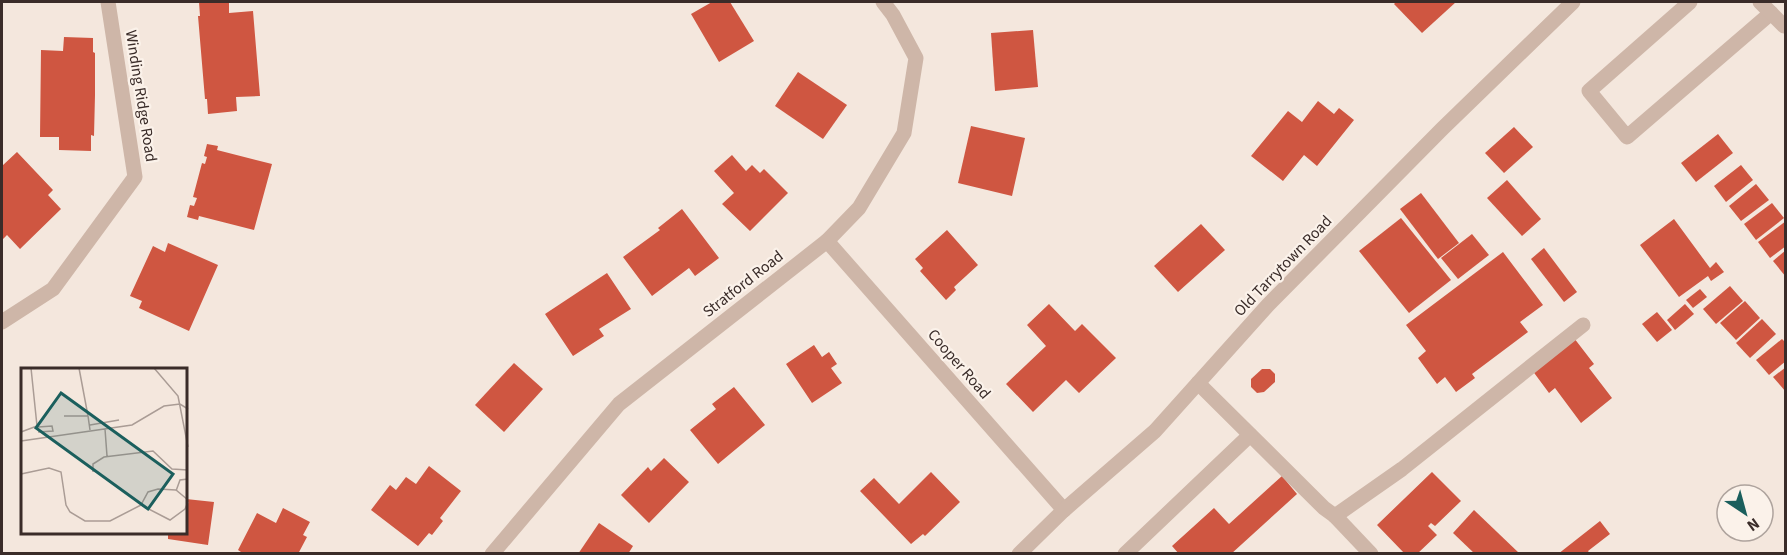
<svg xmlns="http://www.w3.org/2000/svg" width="1787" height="555" viewBox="0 0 1787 555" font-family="'Source Sans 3',sans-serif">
  <rect width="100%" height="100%" fill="#f4e7dd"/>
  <g fill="#cf5641">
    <path d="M199 2H229V13L253 11 260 96 236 97 237 111 208 114 207 99H205L198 16H200Z"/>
    <path d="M712 2H730L754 41 719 62 691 14Z"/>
    <path d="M1396 2H1456L1422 33 1394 4Z"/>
    <path d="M1033 30 1038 87 995 91 991 33Z"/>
    <path d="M64 37 93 38V52L95 53V95L94 136 91 135V151L59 150V137H40L41 50 63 51Z"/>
    <path d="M798 72 847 105 823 139 775 106Z"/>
    <path d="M1318 101 1334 114 1339 108 1354 120 1317 166 1304 155 1283 181 1251 156 1288 111 1302 122Z"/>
    <path d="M971 126 1025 138 1012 196 958 183Z"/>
    <path d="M1514 127 1533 147 1504 173 1485 153Z"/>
    <path d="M1718 134 1733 153 1696 182 1681 163Z"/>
    <path d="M207 144 218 146 217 150 272 164 254 230 199 216 198 220 187 217 190 205 194 206 197 198 193 197 202 163 205 164 207 157 204 156Z"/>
    <path d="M17 152 53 190 48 195 61 209 20 249 7 235 2 240V166Z"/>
    <path d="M732 155 746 171 752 165 760 173 764 169 788 193 750 231 722 204 734 193 714 171Z"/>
    <path d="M1741 165 1753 180 1726 202 1714 186Z"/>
    <path d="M1507 180 1541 219 1522 236 1487 198Z"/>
    <path d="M1756 184 1769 200 1741 221 1729 206Z"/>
    <path d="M1421 193 1459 243 1438 259 1400 209Z"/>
    <path d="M1772 203 1784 218 1756 240 1744 224Z"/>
    <path d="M682 209 719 258 695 276 689 268 652 296 623 257 660 230 658 228Z"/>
    <path d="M1401 218 1451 280 1409 313 1359 251Z"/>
    <path d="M1674 219 1710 268 1716 262 1724 272 1711 281 1708 276 1679 297 1640 245Z"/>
    <path d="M1786 221V246L1770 258 1758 242Z"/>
    <path d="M1201 224 1225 250 1178 292 1154 266Z"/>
    <path d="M947 230 978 265 954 287 956 290 946 300 920 271 923 268 915 259Z"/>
    <path d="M1472 234 1489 255 1458 279 1441 258Z"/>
    <path d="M168 243 218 265 189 331 139 308 142 301 130 296 153 246 165 252Z"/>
    <path d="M1544 248 1577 292 1564 302 1531 259Z"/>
    <path d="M1786 250V277L1773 261Z"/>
    <path d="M1503 252 1543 305 1520 322 1528 332 1472 374 1475 378 1456 392 1445 377 1437 384 1418 358 1426 351 1406 325Z"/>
    <path d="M607 273 631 309 599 329 604 336 573 356 545 314Z"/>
    <path d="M1730 286 1743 301 1716 324 1703 309Z"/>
    <path d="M1700 289 1707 297 1693 308 1686 300Z"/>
    <path d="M1745 301 1760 318 1736 340 1720 323Z"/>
    <path d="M1049 304 1075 331 1082 324 1116 358 1079 393 1066 380 1033 412 1006 384 1046 346 1027 325Z"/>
    <path d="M1685 304 1694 314 1675 330 1667 320Z"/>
    <path d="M1657 312 1672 330 1657 342 1642 324Z"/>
    <path d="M1762 319 1776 334 1750 358 1736 343Z"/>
    <path d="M1574 338 1594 364 1589 368 1612 398 1581 423 1555 388 1549 393 1532 370Z"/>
    <path d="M1782 339 1786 343V361L1769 375 1756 360Z"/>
    <path d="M814 345 822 357 829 352 837 364 831 368 842 383 812 403 786 364Z"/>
    <path d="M514 363 543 389 504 432 475 405Z"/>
    <path d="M1786 367V392L1773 377Z"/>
    <path d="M1262 369H1270L1275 374V382L1264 392 1257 393 1251 387V379Z"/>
    <path d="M734 387 765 425 718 464 690 430 716 409 712 404Z"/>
    <path d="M664 458 689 482 649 523 621 495 648 467 651 471Z"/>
    <path d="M429 466 461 491 440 518 443 521 432 535 429 533 418 546 371 510 390 485 396 490 406 477 416 484Z"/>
    <path d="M931 472 960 502 925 536 923 534 911 544 860 491 874 478 899 504Z"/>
    <path d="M1432 472 1461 501 1435 526 1431 523 1428 526 1437 535 1417 554H1405L1377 525Z"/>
    <path d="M1282 476 1297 494 1231 554H1179L1172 546 1214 508 1229 524Z"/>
    <path d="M186 499 214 502 208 545 168 539V535L156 534 186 532Z"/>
    <path d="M283 508 310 522 303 535 307 537 298 554H244L238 550 257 513 276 523Z"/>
    <path d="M1474 510 1520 554H1475L1453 533Z"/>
    <path d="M1600 521 1610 534 1588 551 1590 554H1558Z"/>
    <path d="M599 523 633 546 628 554H578Z"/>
  </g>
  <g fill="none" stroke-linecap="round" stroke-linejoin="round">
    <g stroke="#ceb6a8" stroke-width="15">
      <path d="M1690 2 1589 91 1627 137 1771 13"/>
      <path d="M1760 2 1784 26"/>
      <path d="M1198 383 1324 508 1335 516 1402 469 1583 325"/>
      <path d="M1335 516 1371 554"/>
      <path d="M1125 554 1250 435"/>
    </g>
    <g stroke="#ceb6a8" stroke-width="15">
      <path d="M827 241 1064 510"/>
      <path d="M2 322 53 289 135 177 108 2"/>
      <path d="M492 554 619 404 827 241 859 208 904 133 916 58 893 15 883 2"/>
      <path d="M1019 554 1064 510 1155 431 1268 305 1442 129 1573 2"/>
    </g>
  </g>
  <g text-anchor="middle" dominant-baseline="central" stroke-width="4.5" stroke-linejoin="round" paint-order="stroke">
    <g font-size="16" fill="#3a2c29" stroke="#fbf2ea">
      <text transform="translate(141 96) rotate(81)">Winding Ridge Road</text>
      <text transform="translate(1283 266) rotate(-46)">Old Tarrytown Road</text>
      <text transform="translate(743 284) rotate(-38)">Stratford Road</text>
      <text transform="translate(959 364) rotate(49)">Cooper Road</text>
    </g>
  </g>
  <g transform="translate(21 368)">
    <rect width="166" height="166" fill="#f4e7dd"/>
    <path fill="none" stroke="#aa9c95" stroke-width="1.5" d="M58 0 67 48M133 0 157 28 167 79M43 48H67L69 62M69 57 98 52M17 59 31 58 32 63 17 64M84 61 86 88M0 64 16 58 10 0M0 73 111 57 143 38 159 36 167 41M72 104V96L83 89 132 83 151 101 167 102M0 106 28 100 40 104 45 137 49 144 64 153H89L120 137M155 123 159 112 167 111M167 132 155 122 137 121 127 124 120 137 149 152 164 141 167 134"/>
    <path fill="#1b5f5d" fill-opacity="0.15" stroke="#1b5f5d" stroke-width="3" d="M40 25 152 106 127 141 15 60Z"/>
    <rect width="166" height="166" fill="none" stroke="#3a2c29" stroke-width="3"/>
  </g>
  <rect width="1787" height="555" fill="none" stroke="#3a2c29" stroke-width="6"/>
  <g transform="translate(1745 513) rotate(144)"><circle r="28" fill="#fbf2ea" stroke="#aea39d" stroke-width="1.5"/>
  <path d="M0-4.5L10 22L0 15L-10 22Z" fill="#1b5f5d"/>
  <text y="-9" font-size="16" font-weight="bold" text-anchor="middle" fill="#3a2c29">N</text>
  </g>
</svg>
